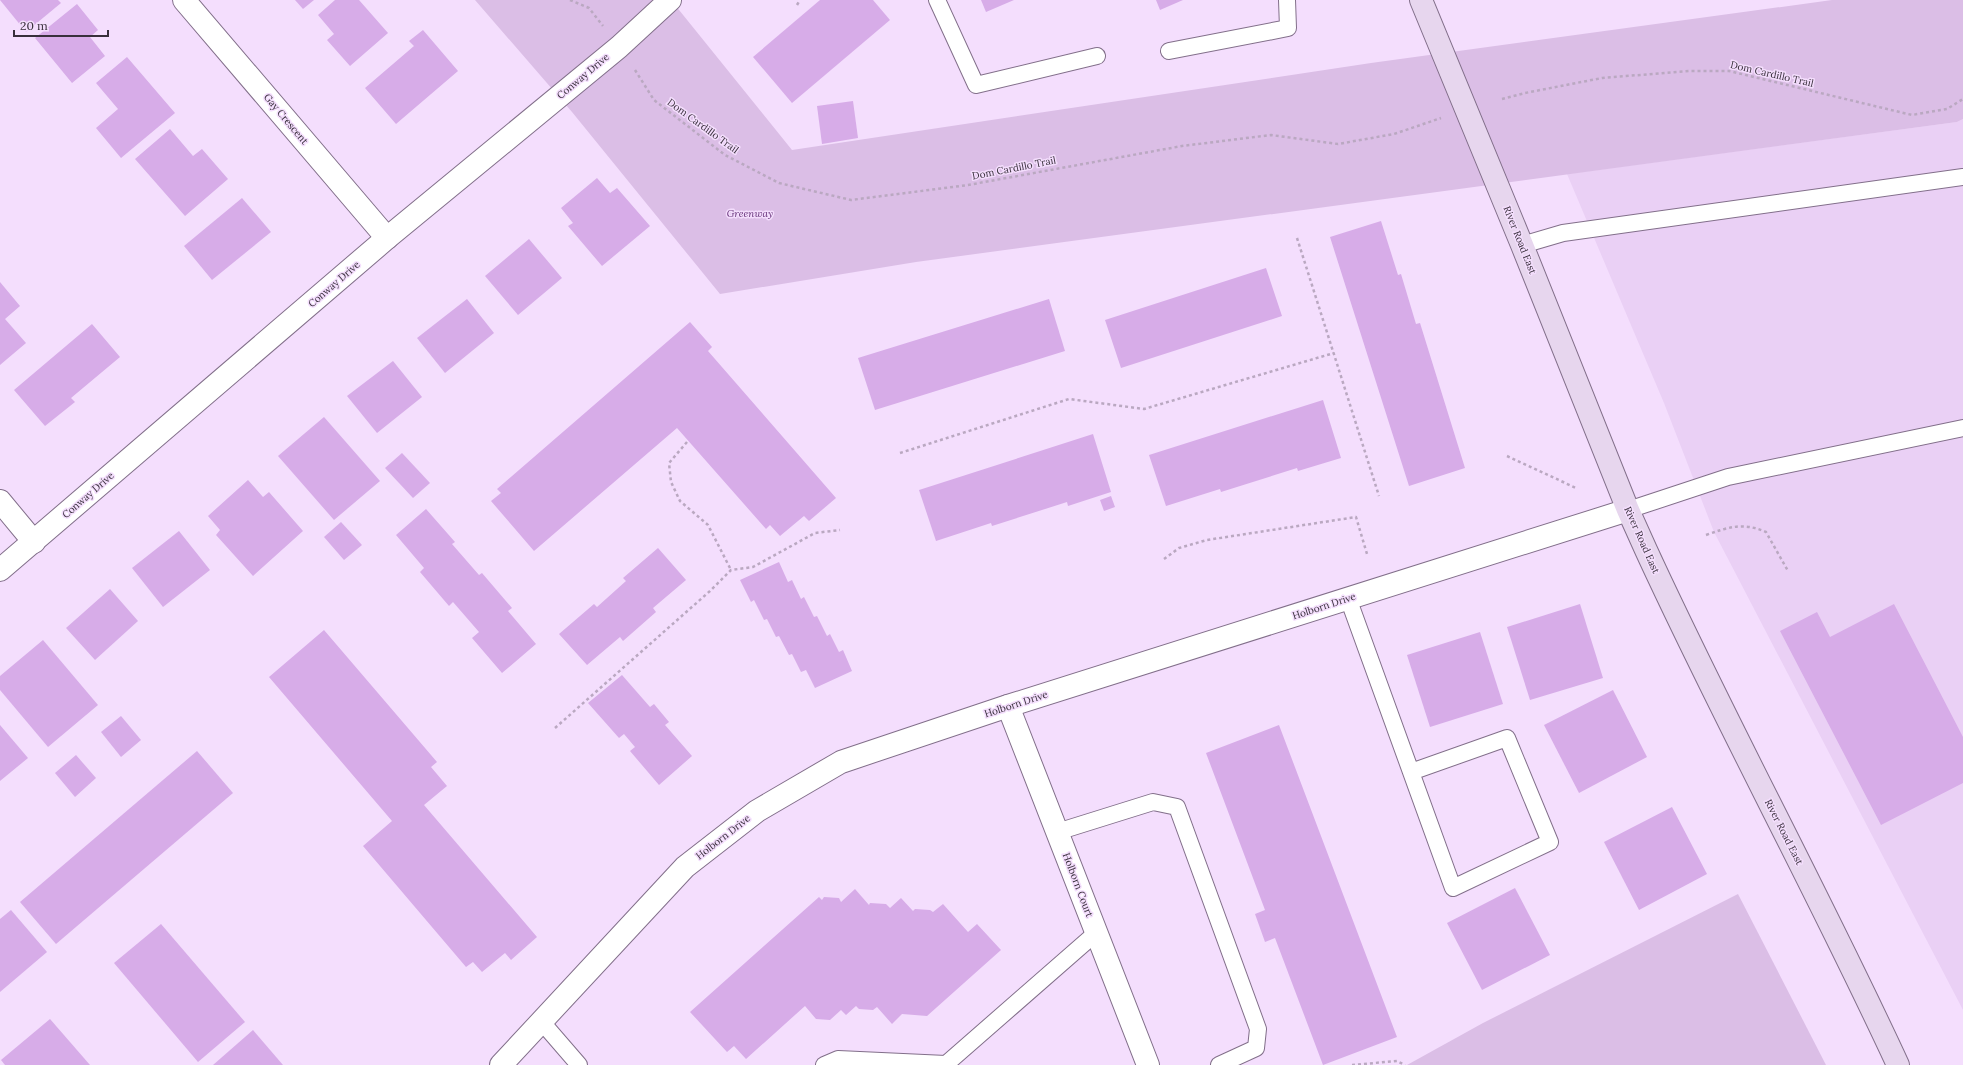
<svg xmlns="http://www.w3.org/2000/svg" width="1963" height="1065" viewBox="0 0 1963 1065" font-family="Lora,serif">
  <rect width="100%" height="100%" fill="#f4defd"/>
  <path fill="#ead0f5" d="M1963 119V1010L1714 532 1664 403 1567 174 1957 122Z"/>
  <g fill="#dbbee6">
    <path d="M475 0H671L792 150 1371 63 1832 0H1963V119L1957 122 916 262 720 294 572 112Z"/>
    <path d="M1738 894 1826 1065H1407L1483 1023Z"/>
  </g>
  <g fill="#d7ace8">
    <path d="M0 0H58L61 3 26 32Z"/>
    <path d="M295 0H314L303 9Z"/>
    <path d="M335 0H359L388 33 350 66 327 40 334 34 318 15Z"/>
    <path d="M820 0H873L890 20 792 103 753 57Z"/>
    <path d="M981 0H1014L986 12Z"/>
    <path d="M1156 0H1183L1160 10Z"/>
    <path d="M77 4 98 30 90 37 105 56 72 83 35 38Z"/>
    <path d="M423 30 458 71 396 124 365 88 414 46 409 41Z"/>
    <path d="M127 57 175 113 121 158 96 128 118 109 96 83Z"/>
    <path d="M853 101 858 138 822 144 817 106Z"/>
    <path d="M170 129 193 156 202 149 228 179 185 216 135 159Z"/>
    <path d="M597 178 610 193 617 188 650 226 602 266 568 226 573 223 561 208Z"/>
    <path d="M242 198 271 232 212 280 184 246Z"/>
    <path d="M1381 221 1398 275 1401 274 1416 324 1420 323 1465 468 1409 486 1330 237Z"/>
    <path d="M529 239 562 278 518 315 485 276Z"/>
    <path d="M1266 268 1282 316 1121 368 1105 320Z"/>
    <path d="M0 282 20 306 5 319 26 343 0 365Z"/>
    <path d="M467 299 494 333 445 373 417 338Z"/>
    <path d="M1049 299 1065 351 875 410 858 358Z"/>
    <path d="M690 322 712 347 708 351 836 498 809 521 804 516 780 536 770 525 766 529 677 428 534 551 491 501 501 493 497 489Z"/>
    <path d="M92 324 120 357 71 398 75 402 45 426 14 390Z"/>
    <path d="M393 361 422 397 377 433 347 396Z"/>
    <path d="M1323 400 1341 458 1298 471 1297 468 1221 492 1220 489 1166 506 1149 455Z"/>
    <path d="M324 417 380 481 334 520 278 456Z"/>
    <path d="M1093 434 1111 492 1068 506 1067 502 992 526 991 523 936 541 919 490Z"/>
    <path d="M402 453 430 483 413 498 385 468Z"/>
    <path d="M248 480 263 497 269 492 303 531 253 576 216 535 220 530 208 516Z"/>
    <path d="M1111 496 1115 507 1104 511 1100 500Z"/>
    <path d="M426 509 455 542 452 544 479 575 482 573 512 608 508 611 536 644 502 673 472 638 479 632 453 602 449 606 420 572 424 568 396 535Z"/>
    <path d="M341 522 362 545 344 560 324 537Z"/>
    <path d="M179 531 210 570 163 607 132 568Z"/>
    <path d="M658 548 686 580 653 608 656 612 623 641 620 637 587 665 559 634 594 604 597 607 626 581 623 578Z"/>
    <path d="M779 562 788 582 792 580 801 599 804 597 814 617 817 616 827 636 830 634 839 652 843 650 852 671 815 688 806 670 801 672 792 654 789 655 779 636 776 637 767 619 764 620 754 600 751 602 740 580Z"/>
    <path d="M110 589 138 621 95 660 66 628Z"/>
    <path d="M1580 604 1603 678 1530 700 1507 627Z"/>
    <path d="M1894 604 1963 737V783L1881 825 1780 631 1817 612 1830 637Z"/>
    <path d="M324 630 437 762 431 767 447 786 424 805 537 937 511 960 505 953 482 972 473 962 466 967 363 846 392 821 269 677Z"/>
    <path d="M1480 632 1503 704 1430 727 1407 655Z"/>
    <path d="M43 640 98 705 48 747 0 690V676Z"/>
    <path d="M622 675 650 707 654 704 669 722 665 725 692 756 659 785 630 751 635 747 624 734 619 738 588 703Z"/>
    <path d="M1613 690 1647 757 1579 793 1544 725Z"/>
    <path d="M121 716 141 740 121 757 101 732Z"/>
    <path d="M0 725 28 758 0 781Z"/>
    <path d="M1279 725 1397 1037 1323 1065 1275 938 1265 942 1255 914 1265 910 1206 753Z"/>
    <path d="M197 751 233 793 56 944 20 902Z"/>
    <path d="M76 755 96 778 75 797 55 773Z"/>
    <path d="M1672 807 1707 874 1639 910 1604 842Z"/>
    <path d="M1515 888 1550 955 1482 990 1447 923Z"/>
    <path d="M855 889 869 905 870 903 886 904 890 908 901 898 913 911 915 909 930 910 933 912 943 904 968 932 977 924 1001 950 927 1016 902 1014 892 1024 877 1007 873 1010 859 1009 856 1006 846 1015 841 1010 830 1020 816 1019 805 1006 746 1059 734 1046 727 1052 690 1012 819 897 822 900 824 897 839 898 841 902Z"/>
    <path d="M11 910 47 952 0 992V919Z"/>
    <path d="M161 924 245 1022 198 1062 114 963Z"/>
    <path d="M50 1019 90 1065H5L1 1060Z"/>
    <path d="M253 1030 283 1065H213Z"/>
  </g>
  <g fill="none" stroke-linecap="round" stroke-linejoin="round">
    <g stroke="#826f8a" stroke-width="18">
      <g id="lane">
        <path d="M937 0 976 85 1097 56"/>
        <path d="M1169 51 1288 28 1287 0"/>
        <path d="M1522 245 1563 233 1963 177"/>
        <path d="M1628 510 1728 477 1963 428"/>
        <path d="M1348 598 1453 888 1550 842 1507 738 1411 772"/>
        <path d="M1057 832 1153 802 1177 807 1258 1029 1256 1048 1219 1065"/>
        <path d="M541 1021 579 1065"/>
        <path d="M824 1065 838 1059 946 1064"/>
        <path d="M945 1065 1096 933"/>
      </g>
    </g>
    <g stroke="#826f8a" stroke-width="24">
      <g id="street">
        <path d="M184 0 387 238"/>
        <path d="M0 501 34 542"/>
        <path d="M0 570 387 238 619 47 670 0"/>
        <path d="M1008 706 1148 1065"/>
        <path d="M501 1065 685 867 757 811 841 762 1008 706 1628 510"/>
      </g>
    </g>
    <g stroke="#826f8a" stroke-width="24">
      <path id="secondary" d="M1421 0 1522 245 1628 510 1646 550C1726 724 1818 892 1898 1065"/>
    </g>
    <g stroke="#baa8c1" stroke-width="2.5" stroke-dasharray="3 3" stroke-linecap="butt">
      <path d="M570 0 589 8 603 26"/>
      <path d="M797 5 800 0"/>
      <path d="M635 70 654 100 725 155 779 183 851 200 968 185 1182 146 1271 135 1338 144 1394 134 1441 118"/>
      <path d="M1502 99 1525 93 1602 78 1689 71H1729L1912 115 1947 109 1963 99"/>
      <path d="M1297 238 1379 496"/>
      <path d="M687 442 669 463 671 482 680 501 708 525 731 570"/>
      <path d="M900 453 1069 399 1144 409 1334 353"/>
      <path d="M1507 456 1576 488"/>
      <path d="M1706 535C1729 527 1743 522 1766 532L1788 571"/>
      <path d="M1164 559 1179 548 1207 540 1356 517 1367 554"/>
      <path d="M555 728 710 591 731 570 753 567 815 533 840 530"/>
      <path d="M1352 1065 1397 1061 1405 1065"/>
    </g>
    <use href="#lane" stroke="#fff" stroke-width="16"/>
    <use href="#street" stroke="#fff" stroke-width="22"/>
    <use href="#secondary" stroke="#e7d6ee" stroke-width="22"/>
  </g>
  <g text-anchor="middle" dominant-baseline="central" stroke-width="3" stroke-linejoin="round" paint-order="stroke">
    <g font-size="10" fill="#382f3b" stroke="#f4defd">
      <text transform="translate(1772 74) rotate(13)">Dom Cardillo Trail</text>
      <text transform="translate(583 76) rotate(-40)">Conway Drive</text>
      <text transform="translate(286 119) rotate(50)">Gay Crescent</text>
      <text transform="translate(703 126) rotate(36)">Dom Cardillo Trail</text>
      <text transform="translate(1014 168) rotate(-11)">Dom Cardillo Trail</text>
      <text transform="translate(1520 240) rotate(68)">River Road East</text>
      <text transform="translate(334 284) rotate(-41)">Conway Drive</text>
      <text transform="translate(88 495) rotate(-41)">Conway Drive</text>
      <text transform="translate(1642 540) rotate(66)">River Road East</text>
      <text transform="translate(1324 606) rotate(-18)">Holborn Drive</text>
      <text transform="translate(1016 704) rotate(-18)">Holborn Drive</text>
      <text transform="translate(1784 832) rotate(63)">River Road East</text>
      <text transform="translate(723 837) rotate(-38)">Holborn Drive</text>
      <text transform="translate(1078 885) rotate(69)">Holborn Court</text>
    </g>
    <g font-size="10" font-style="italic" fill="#653178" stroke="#f4defd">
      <text x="750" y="213">Greenway</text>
    </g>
  </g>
  <path d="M14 30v6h94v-6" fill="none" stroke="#382f3b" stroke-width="2"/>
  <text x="20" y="30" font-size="12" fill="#382f3b" stroke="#f4defd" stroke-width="3" paint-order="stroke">20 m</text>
</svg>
